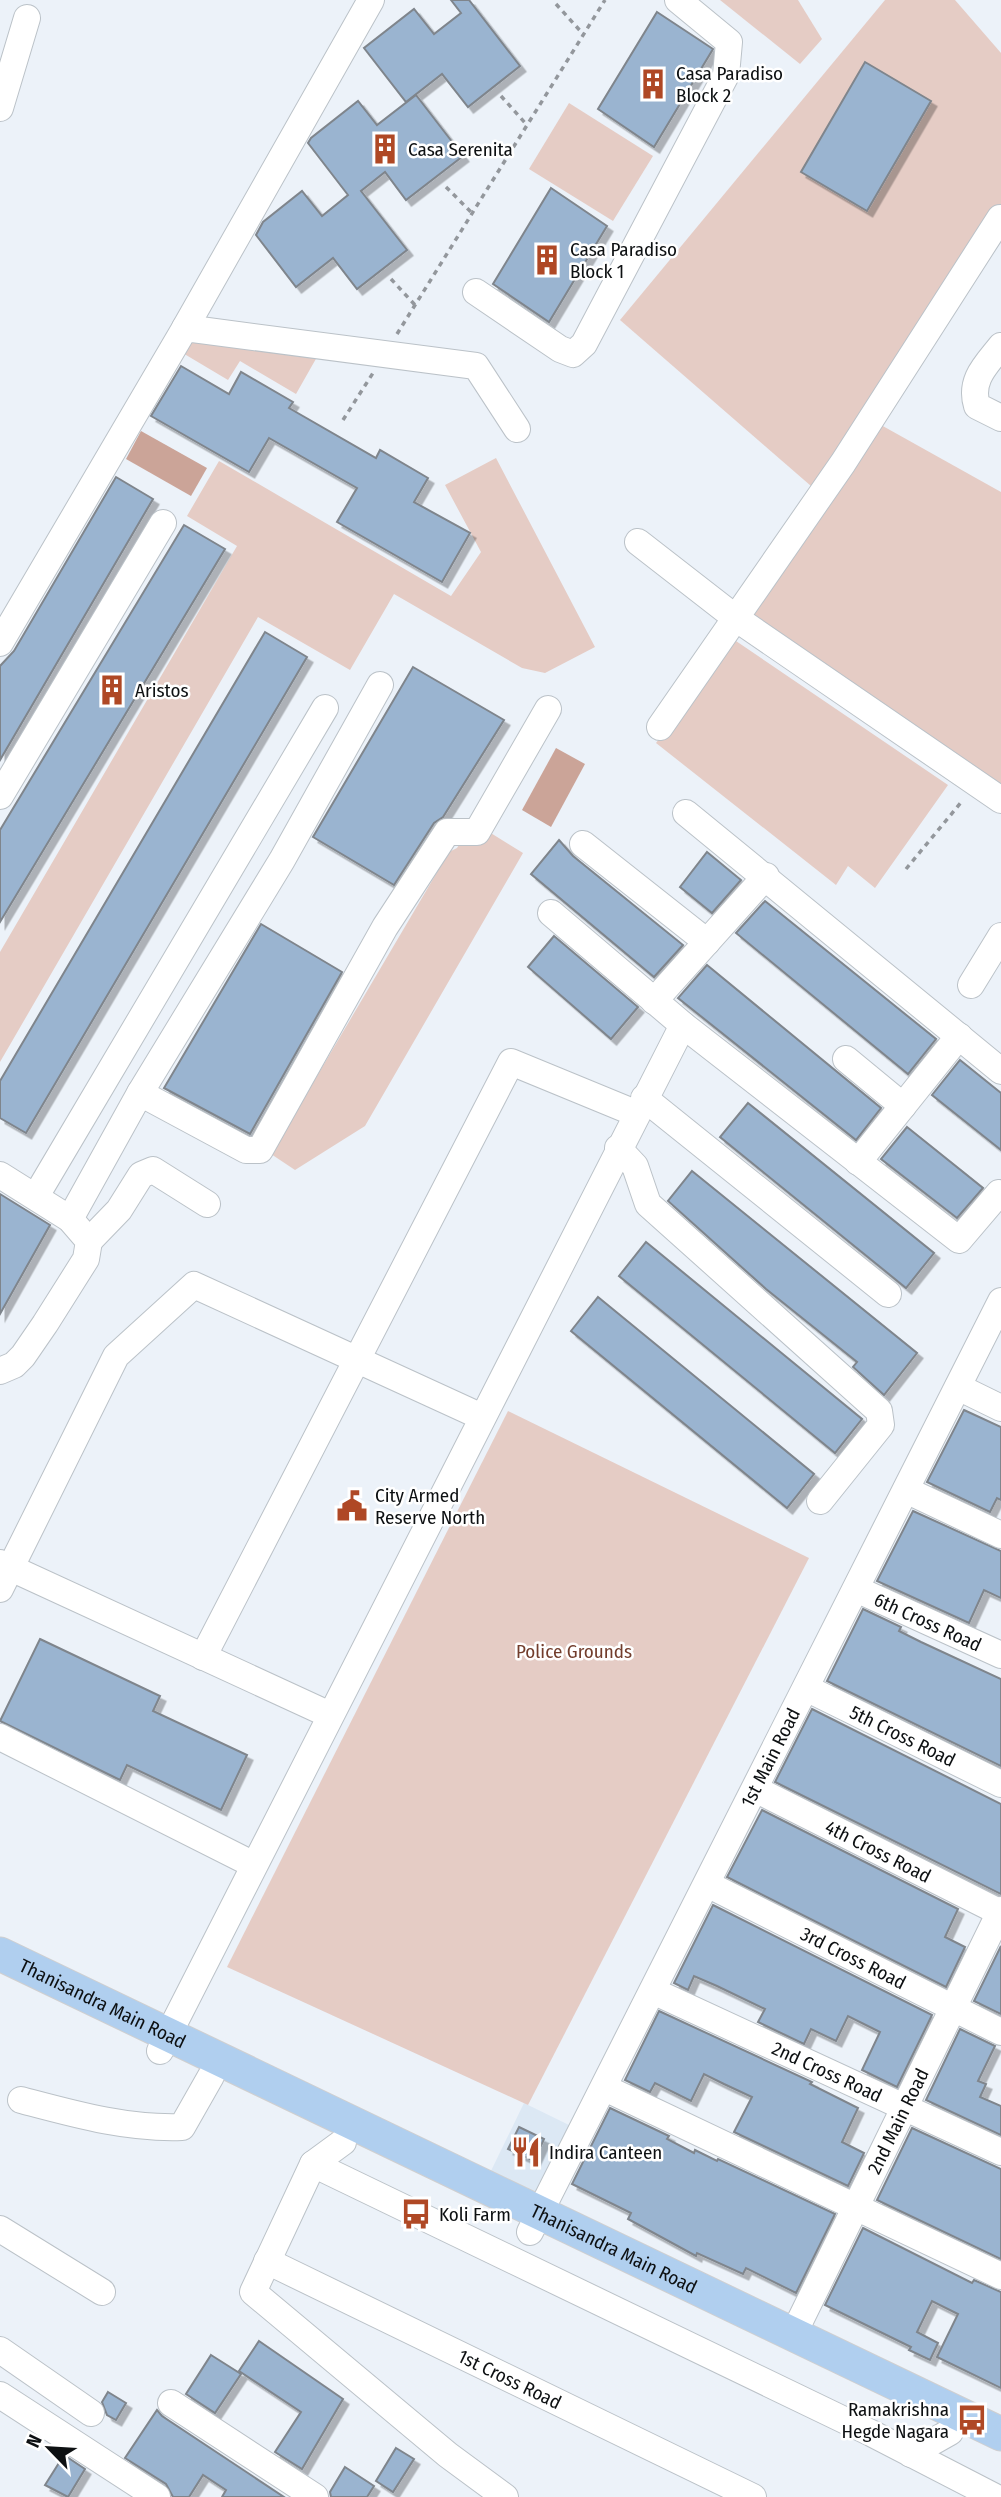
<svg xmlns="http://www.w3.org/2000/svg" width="1001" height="2497" viewBox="0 0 1001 2497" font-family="'Fira Sans Condensed',sans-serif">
  <defs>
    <filter id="shadow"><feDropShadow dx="5.5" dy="5.5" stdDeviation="0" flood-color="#0004"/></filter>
  </defs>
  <rect width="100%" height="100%" fill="#ecf2f9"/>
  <path fill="#dce8f4" d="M524 2103 569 2125 534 2197 489 2175Z"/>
  <g fill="#e5ccc5">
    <path d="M720 0H798L822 39 800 64Z"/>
    <path d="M885 0H955L1001 53V211L811 486 620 320Z"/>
    <path d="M569 103 653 156 613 221 529 169Z"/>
    <path d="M189 336 317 357 296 394 240 361 228 380 181 352Z"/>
    <path d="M881 425 1001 492V790L750 616Z"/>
    <path d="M496 458 595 647 545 673 522 668 394 594 350 670 258 617 0 1062V952L237 546 187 516 219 461 451 596 481 552 445 485Z"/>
    <path d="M733 639 948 785 875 888 848 866 836 885 656 743Z"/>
    <path d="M473 822 523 853 365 1126 295 1170 271 1154 449 852 457 848Z"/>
    <path d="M508 1411 809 1558 528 2105 227 1967Z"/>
  </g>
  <g fill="#cba498">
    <path d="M141 431 207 468 191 496 126 459Z"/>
    <path d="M556 748 585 764 551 827 522 810Z"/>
  </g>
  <g fill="#9ab4d0" stroke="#7f858c" stroke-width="2" filter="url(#shadow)">
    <path d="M451 0H469L520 66 468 107 442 74 406 102 364 48 414 9 434 34 461 13Z"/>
    <path d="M657 12 713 49 654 147 598 109Z"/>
    <path d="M865 62 931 101 867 211 801 172Z"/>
    <path d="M416 95 463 156 406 200 385 172 361 191 407 250 357 289 333 258 296 287 256 235 263 222 302 191 322 216 348 195 308 143 311 138 358 101 377 125Z"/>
    <path d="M551 188 607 226 549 322 493 284Z"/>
    <path d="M181 366 229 394 241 372 293 402 289 408 376 458 380 450 428 478 414 502 470 533 442 582 337 522 357 488 269 438 249 472 151 416Z"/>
    <path d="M116 477 153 499 0 760V666L14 651Z"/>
    <path d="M184 525 225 549 0 922V830Z"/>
    <path d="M265 632 307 657 26 1133 0 1118V1081Z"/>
    <path d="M413 667 504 720 443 817 434 823 394 885 313 837Z"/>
    <path d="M559 840 573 856 683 945 654 977 531 874Z"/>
    <path d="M707 852 741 880 712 913 680 887Z"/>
    <path d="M765 901 936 1039 908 1074 736 933Z"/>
    <path d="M261 924 342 972 250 1134 164 1088Z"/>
    <path d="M554 936 638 1007 611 1039 528 967Z"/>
    <path d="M707 965 881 1108 856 1140 678 998Z"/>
    <path d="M960 1060 1001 1093V1150L932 1095Z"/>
    <path d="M748 1103 934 1253 906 1288 720 1137Z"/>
    <path d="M907 1127 983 1188 957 1218 881 1159Z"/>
    <path d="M692 1171 917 1353 884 1395 853 1367 857 1362 766 1289 668 1201Z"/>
    <path d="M0 1194 50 1225 0 1314Z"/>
    <path d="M646 1242 862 1419 835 1453 619 1276Z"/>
    <path d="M598 1297 814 1474 787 1508 571 1331Z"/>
    <path d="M964 1410 1001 1427V1500L997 1498 990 1512 927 1482Z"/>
    <path d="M913 1511 1001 1551V1598L984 1590 969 1623 877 1581Z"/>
    <path d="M863 1609 901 1627 899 1631 921 1642 1001 1679V1766L827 1681Z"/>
    <path d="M40 1639 160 1696 153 1711 247 1755 221 1810 127 1765 120 1780 0 1721Z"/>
    <path d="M812 1709 1001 1804V1894L775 1782Z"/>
    <path d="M762 1810 958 1909 945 1937 965 1947 946 1987 727 1877Z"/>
    <path d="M713 1905 932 2015 897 2087 862 2070 880 2032 848 2016 836 2041 811 2029 804 2044 758 2022 765 2009 717 1986 694 1976 688 1990 674 1983Z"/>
    <path d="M1001 1946V2014L974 2001Z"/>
    <path d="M659 2011 812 2082 810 2084 858 2108 842 2142 864 2153 848 2186 734 2132 752 2097 724 2084 704 2074 691 2101 655 2083 650 2092 625 2080Z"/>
    <path d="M960 2029 995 2046 978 2081 986 2084 980 2097 1001 2106V2135L926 2100Z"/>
    <path d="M610 2108 669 2136 667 2139 694 2153 695 2150 717 2161 718 2159 835 2214 796 2293 746 2268 743 2274 697 2253 696 2256 628 2219 631 2213 572 2184Z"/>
    <path d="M519 2127 544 2139 534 2161 508 2149Z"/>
    <path d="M912 2128 1001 2169V2259L877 2200Z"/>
    <path d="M863 2228 972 2283 974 2280 1001 2292V2388L937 2357 958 2314 932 2301 917 2332 938 2343 930 2360 909 2350 911 2347 825 2305Z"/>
    <path d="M259 2341 343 2399 302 2469 275 2452 301 2412 239 2371Z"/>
    <path d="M211 2355 241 2374 215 2413 186 2394Z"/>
    <path d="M108 2392 126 2403 116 2420 107 2415 102 2402Z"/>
    <path d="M157 2410 162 2416 284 2497H222L226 2490 203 2475 189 2497H173L166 2484 125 2458Z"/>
    <path d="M396 2448 414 2459 393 2492 376 2481Z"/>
    <path d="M64 2455 85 2469 68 2497 45 2485Z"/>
    <path d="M345 2467 374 2486 367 2497H331L330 2492Z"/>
  </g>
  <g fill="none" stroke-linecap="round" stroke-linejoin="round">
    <g stroke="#bbc2c8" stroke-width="28">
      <g id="minor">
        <path d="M0 108 27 18"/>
        <path d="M476 292 560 349 573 354 584 344 726 75 729 42 678 0"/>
        <path d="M185 328 371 0"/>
        <path d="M1001 346C986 365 969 380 977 406L1001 418"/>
        <path d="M638 542 737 619 1001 800"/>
        <path d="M0 643 185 328 476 366 517 429"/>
        <path d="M660 727 843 463 1000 218"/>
        <path d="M0 796 163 523"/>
        <path d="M686 813 1001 1071"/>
        <path d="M583 844 707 942"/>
        <path d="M551 913 683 1025 959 1240 999 1193"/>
        <path d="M971 985 1001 936"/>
        <path d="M654 1001 766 876"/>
        <path d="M846 1059 903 1106"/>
        <path d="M140 1093 282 860 380 685"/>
        <path d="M644 1098 888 1294"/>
        <path d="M618 1148 635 1166 648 1204 879 1411 881 1425 820 1501"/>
        <path d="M858 1162 959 1036"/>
        <path d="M0 1175 70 1219 89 1241 86 1259 45 1324 23 1356 14 1365 0 1371"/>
        <path d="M36 1196 325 708"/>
        <path d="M70 1219 140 1093 246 1150H260L385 927 447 832H477L548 709"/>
        <path d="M89 1241 119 1210 141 1175 153 1170 207 1204"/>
        <path d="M958 1387 1001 1408"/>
        <path d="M906 1490 1001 1535"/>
        <path d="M0 1563 330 1715"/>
        <path d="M0 1589 116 1356 194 1285 482 1417"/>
        <path id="s1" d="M856 1589 1001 1655"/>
        <path d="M203 1657 511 1062 635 1113"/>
        <path id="s2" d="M806 1688 1001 1784"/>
        <path d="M0 1737 254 1865"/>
        <path id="s3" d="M755 1789 1001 1913"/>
        <path id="s4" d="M707 1884 1001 2032"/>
        <path id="s5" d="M653 1991 1001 2152"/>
        <path d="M160 2051 683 1025"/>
        <path d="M605 2088 1001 2276"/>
        <path d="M21 2100C74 2114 126 2129 182 2127L211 2076"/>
        <path d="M343 2142 313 2164 253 2292 448 2455 505 2497"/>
        <path d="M313 2164 871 2433 995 2497"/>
        <path d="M0 2229 102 2292"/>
        <path id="s6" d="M530 2232 1001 1301"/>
        <path id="s7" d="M267 2261 753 2497"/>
        <path id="s8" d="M794 2333 1001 1910"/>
        <path d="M0 2350 91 2413"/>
        <path d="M0 2395 157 2497"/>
        <path d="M171 2403 315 2497"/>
        <path d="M911 2454 950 2432"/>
      </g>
    </g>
    <g stroke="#cfcfd0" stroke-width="35">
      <g id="major">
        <path id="s9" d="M0 1954 1001 2434"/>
      </g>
    </g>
    <g stroke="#93979c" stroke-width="3.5" stroke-dasharray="5 5" stroke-linecap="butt">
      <path d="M556 4 584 35"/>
      <path d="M501 96 527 125"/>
      <path d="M446 187 472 213"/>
      <path d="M391 279 415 305"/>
      <path d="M397 334 605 0"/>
      <path d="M343 420 373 373"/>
      <path d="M906 869 963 800"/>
    </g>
    <use href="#minor" stroke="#fff" stroke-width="26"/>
    <use href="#major" stroke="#b0cfef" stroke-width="33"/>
  </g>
  <defs>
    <g id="building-bare" transform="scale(2.415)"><path d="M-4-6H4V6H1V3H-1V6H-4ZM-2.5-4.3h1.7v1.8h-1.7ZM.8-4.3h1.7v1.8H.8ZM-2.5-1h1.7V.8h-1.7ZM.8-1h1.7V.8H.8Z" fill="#af4825" stroke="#fff" stroke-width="2.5" paint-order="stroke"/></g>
    <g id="civic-bare" transform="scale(2.415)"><path d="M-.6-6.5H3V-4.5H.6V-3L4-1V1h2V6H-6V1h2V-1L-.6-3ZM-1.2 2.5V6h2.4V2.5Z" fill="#af4825" stroke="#fff" stroke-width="2.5" paint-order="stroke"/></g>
    <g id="restaurant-bare" transform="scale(2.415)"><path d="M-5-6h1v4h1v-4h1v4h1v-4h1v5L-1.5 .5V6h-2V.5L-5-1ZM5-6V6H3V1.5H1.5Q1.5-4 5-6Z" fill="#af4825" stroke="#fff" stroke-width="2.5" paint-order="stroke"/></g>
    <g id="bus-bare" transform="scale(2.415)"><path d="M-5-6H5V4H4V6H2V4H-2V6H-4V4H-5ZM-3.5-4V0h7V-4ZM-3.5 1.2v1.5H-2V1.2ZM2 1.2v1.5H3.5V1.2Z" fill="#af4825" stroke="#fff" stroke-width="2.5" paint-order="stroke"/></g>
  </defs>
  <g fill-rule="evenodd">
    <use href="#building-bare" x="653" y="84"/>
    <use href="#building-bare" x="385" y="149"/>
    <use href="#building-bare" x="547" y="260"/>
    <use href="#building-bare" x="112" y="690"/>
    <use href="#civic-bare" x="352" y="1506"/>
    <use href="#restaurant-bare" x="526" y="2152"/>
    <use href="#bus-bare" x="416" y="2214"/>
    <use href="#bus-bare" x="972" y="2420"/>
  </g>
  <g text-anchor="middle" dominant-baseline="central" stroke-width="5" stroke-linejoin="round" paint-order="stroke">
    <g font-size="19" fill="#0d1012" stroke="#fff" text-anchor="start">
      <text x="676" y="73">Casa Paradiso<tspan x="676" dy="22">Block 2</tspan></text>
      <text x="408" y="149">Casa Serenita</text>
      <text x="570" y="249">Casa Paradiso<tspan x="570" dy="22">Block 1</tspan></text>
      <text x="135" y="690">Aristos</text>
      <text x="375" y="1495">City Armed<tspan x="375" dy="22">Reserve North</tspan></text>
      <text x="549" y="2152">Indira Canteen</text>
      <text x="439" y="2214">Koli Farm</text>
      <text x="949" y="2409" text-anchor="end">Ramakrishna<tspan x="949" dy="22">Hegde Nagara</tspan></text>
    </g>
    <g font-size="19" fill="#0d1012" stroke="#fff">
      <text stroke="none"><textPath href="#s1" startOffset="79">6th Cross Road</textPath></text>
      <text stroke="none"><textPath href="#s2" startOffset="108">5th Cross Road</textPath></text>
      <text stroke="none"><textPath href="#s6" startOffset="532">1st Main Road</textPath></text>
      <text stroke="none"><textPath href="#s3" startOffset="138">4th Cross Road</textPath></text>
      <text stroke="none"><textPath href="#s4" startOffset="164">3rd Cross Road</textPath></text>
      <text stroke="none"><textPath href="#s9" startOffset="114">Thanisandra Main Road</textPath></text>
      <text stroke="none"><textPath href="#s5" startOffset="192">2nd Cross Road</textPath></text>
      <text stroke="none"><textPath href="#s8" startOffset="236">2nd Main Road</textPath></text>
      <text stroke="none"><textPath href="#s9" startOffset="681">Thanisandra Main Road</textPath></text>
      <text stroke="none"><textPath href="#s7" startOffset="270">1st Cross Road</textPath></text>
    </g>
    <g font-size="19" fill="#723d2c" stroke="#fff">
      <text x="574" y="1651">Police Grounds</text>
    </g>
  </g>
  <g transform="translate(49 2448) rotate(295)" stroke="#ffffff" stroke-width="5" paint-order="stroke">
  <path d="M0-5L12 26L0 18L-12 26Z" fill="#0d1012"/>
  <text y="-10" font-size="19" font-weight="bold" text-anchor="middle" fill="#0d1012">N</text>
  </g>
</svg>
